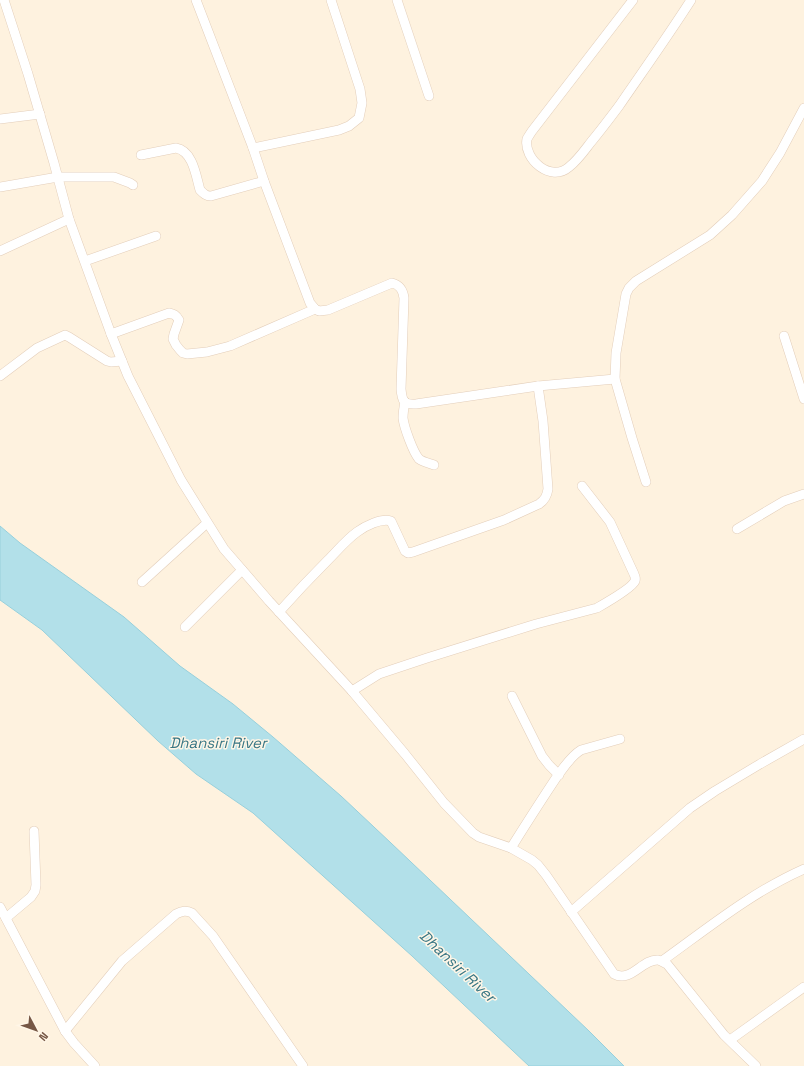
<svg xmlns="http://www.w3.org/2000/svg" width="804" height="1066" viewBox="0 0 804 1066" font-family="'Space Grotesk',sans-serif">
  <rect width="100%" height="100%" fill="#fef2df"/>
  <path fill="#b2e0e9" stroke="#97d0dc" d="M0 526 20 543 124 617 180 666 233 704 273 737 341 796 391 843 589 1031 624 1066H529L412 956 253 813 196 774 158 741 42 630 0 600Z"/>
  <g fill="none" stroke-linecap="round" stroke-linejoin="round">
    <g stroke="#e3ceba" stroke-width="10">
      <g id="street">
        <path d="M4 0 28 74 54 163 69 219 111 334 128 376 181 480 224 549 269 601 352 691 405 754 444 803 473 833 479 837 511 848 532 860 538 865 546 875 614 974C631 983 642 959 658 960 662 961 664 963 667 964L724 1035 756 1066"/>
        <path d="M196 0 253 148 264 181 310 303 315 309 319 311 328 310 392 283C400 285 403 290 404 298L401 389C402 400 403 405 416 404L538 386 615 379"/>
        <path d="M397 0 429 96"/>
        <path d="M633 0 532 131C530 134 528 137 527 139 523 159 551 183 569 167 578 160 584 151 591 142 601 130 610 118 619 106 643 71 668 36 691 0"/>
        <path d="M0 119 40 114"/>
        <path d="M253 148 339 130 349 126 359 118 362 103 360 89 331 0"/>
        <path d="M141 155 176 148C193 151 196 176 200 190 204 194 206 196 211 196L264 181"/>
        <path d="M0 187 58 177H114L130 183 133 185"/>
        <path d="M0 251 69 219"/>
        <path d="M85 261 156 236"/>
        <path d="M111 334 169 313C174 314 176 315 179 320L174 334 173 339 176 345 180 350 183 353 187 354 207 352 230 346 315 309"/>
        <path d="M784 336 804 399"/>
        <path d="M0 376 37 348 65 335 69 337 107 361 111 362 122 361"/>
        <path d="M405 402C404 407 403 413 403 418 404 427 413 452 419 459 423 462 429 463 434 465"/>
        <path d="M646 482 632 438 615 379 616 353 626 294 629 288 636 281 710 235 732 215 762 181 769 170 780 153 804 108"/>
        <path d="M737 529 784 501 804 494"/>
        <path d="M142 582 207 523"/>
        <path d="M279 612C295 594 311 577 328 560 337 551 346 540 357 532 365 526 381 518 391 521L405 551 408 553 413 552 504 520 539 504C545 500 547 496 548 489L543 421 538 386"/>
        <path d="M185 627 242 570"/>
        <path d="M352 691 379 674 427 658 536 624 597 608C604 604 632 588 635 581 636 578 635 577 634 574L610 522 582 486"/>
        <path d="M512 696 542 756 549 765 559 775"/>
        <path d="M511 848C526 824 542 799 558 775 565 766 571 756 581 750L620 739"/>
        <path d="M0 907 65 1031 74 1043 95 1066"/>
        <path d="M571 912 690 808 715 791 760 764 804 739"/>
        <path d="M6 918 31 897 35 891 36 885 34 831"/>
        <path d="M662 961C708 928 752 892 804 869"/>
        <path d="M65 1031 122 961 176 914C182 911 186 910 192 913L213 936 303 1066"/>
        <path d="M730 1040 804 987"/>
      </g>
    </g>
    <use href="#street" stroke="#fff" stroke-width="9"/>
  </g>
  <g text-anchor="middle" dominant-baseline="central" stroke-width="3" stroke-linejoin="round" paint-order="stroke">
    <g font-size="15" font-style="italic" fill="#3a7785" stroke="#fff6e7">
      <text x="218" y="742">Dhansiri River</text>
      <text transform="translate(458 966) rotate(43)">Dhansiri River</text>
    </g>
  </g>
  <g transform="translate(36 1030) rotate(131)" stroke="#fff6e7" stroke-width="3" paint-order="stroke">
  <path d="M0-3L7 15L0 10L-7 15Z" fill="#765745"/>
  <text y="-6" font-size="11" font-weight="bold" text-anchor="middle" fill="#765745">N</text>
  </g>
</svg>
